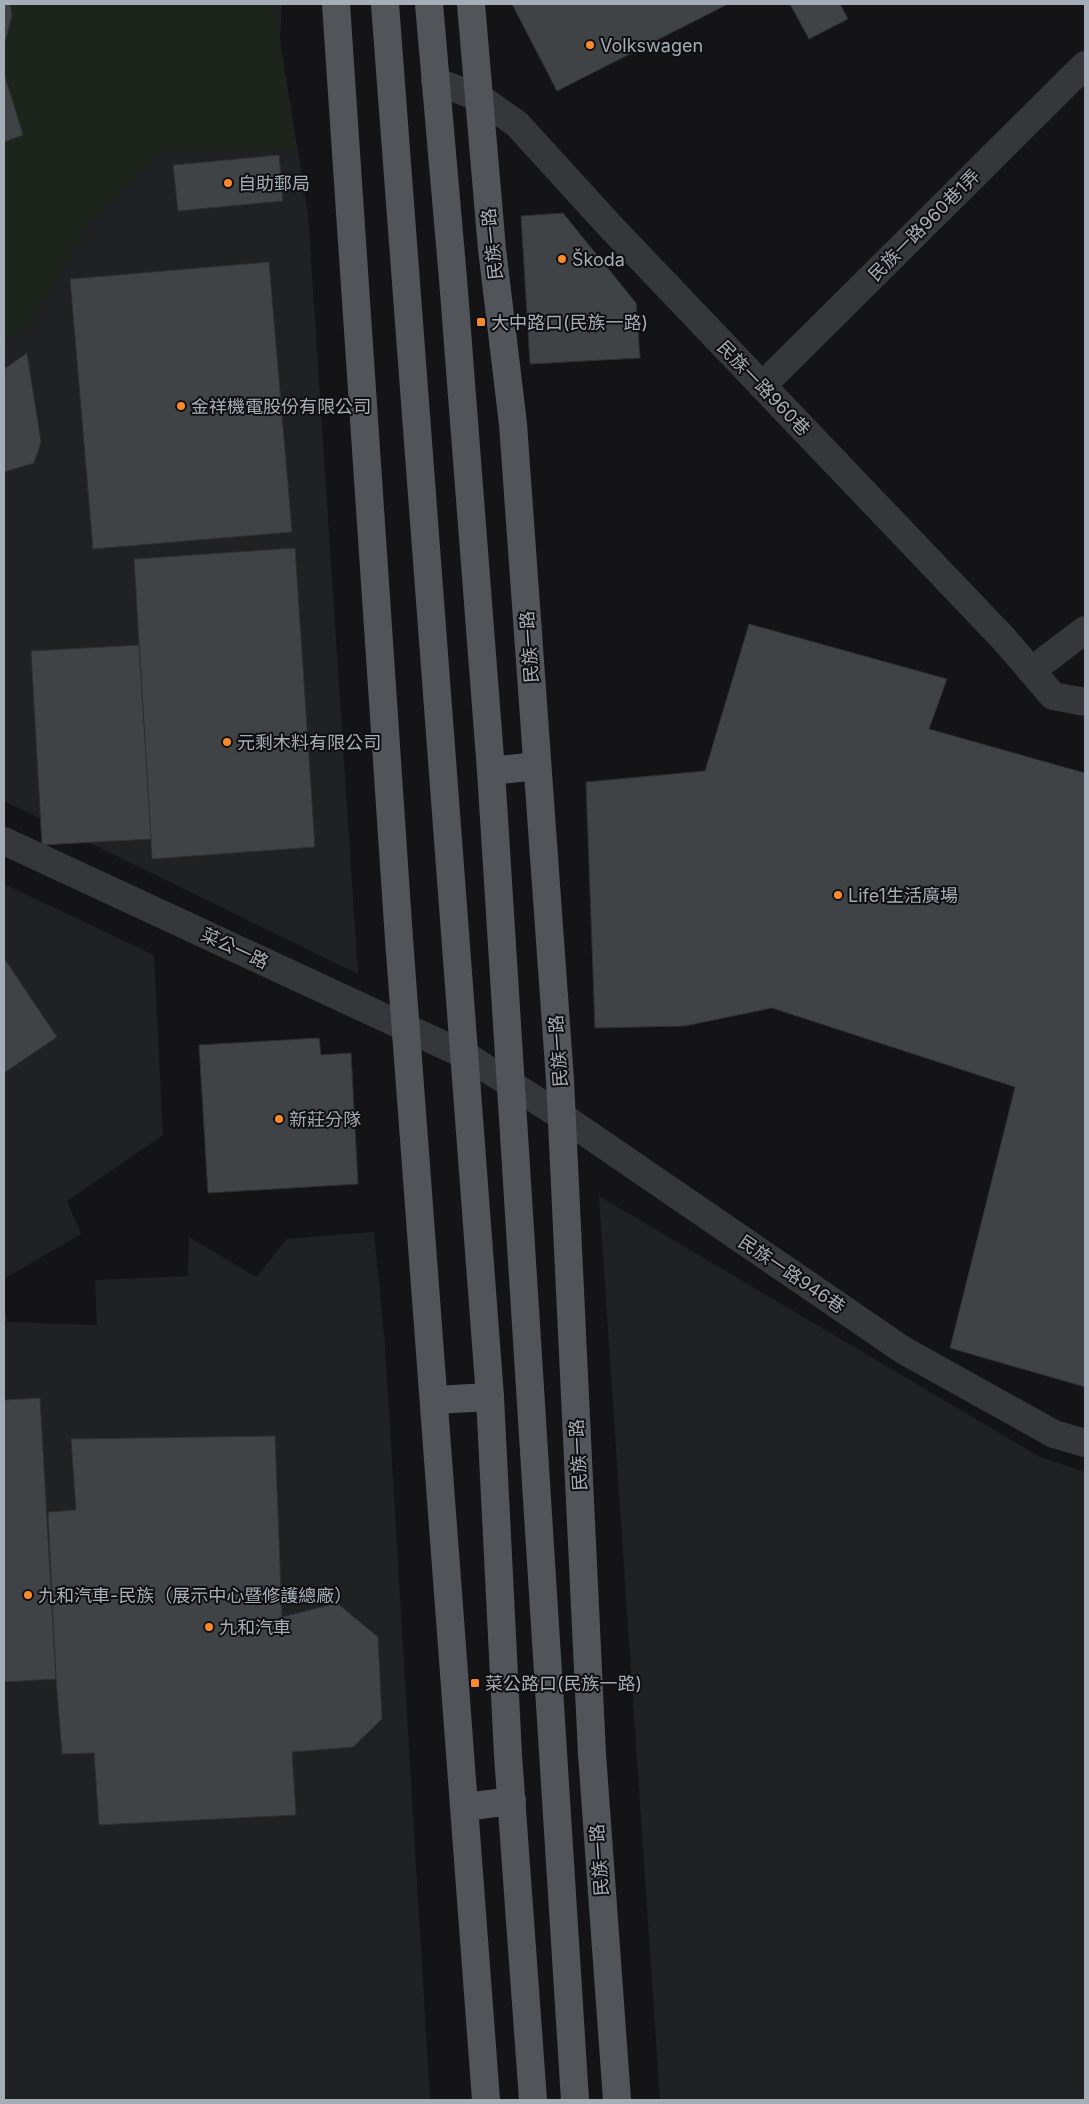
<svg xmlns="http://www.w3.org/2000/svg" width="1089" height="2104" viewBox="0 0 1089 2104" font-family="Inter,'Noto Sans TC',sans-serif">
  <rect width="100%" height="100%" fill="#141416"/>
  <g fill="#202123">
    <path d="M4 4H282L280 41 308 214 358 974 4 801Z"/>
    <path d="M4 884 154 955 163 1135 67 1201 81 1234 4 1279Z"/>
    <path d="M599 1196 1040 1457 1085 1472V2100H660Z"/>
    <path d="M374 1232 385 1345 430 2100H4V1300L7 1322 97 1325 95 1280 188 1276 189 1237 256 1277 287 1239Z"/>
  </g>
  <path fill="#1c241c" d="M4 4H273L280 41 294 149 161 152 92 220 33 319 4 342Z"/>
  <g fill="#404346" stroke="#2e2f32">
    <path d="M4 4H10L12 15 4 47Z"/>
    <path d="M512 4H728L557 91Z"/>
    <path d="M790 4H840L848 19 809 39Z"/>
    <path d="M4 73 23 135 4 142Z"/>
    <path d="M279 155 283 201 178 211 173 165Z"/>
    <path d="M563 213 636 303 640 358 530 364 521 216Z"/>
    <path d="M269 262 292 532 93 549 70 279Z"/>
    <path d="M27 353 41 442 34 463 4 472V369Z"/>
    <path d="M295 548 315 847 152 859 134 559Z"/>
    <path d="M749 624 947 679 929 729 1085 773V1387L950 1348 1015 1087 772 1008 685 1026 595 1028 586 782 705 771Z"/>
    <path d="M139 645 151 839 42 845 31 651Z"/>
    <path d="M4 958 57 1037 4 1073Z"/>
    <path d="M319 1038 321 1055 351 1053 358 1184 208 1193 199 1045Z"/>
    <path d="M40 1398 56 1679 4 1682V1400Z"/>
    <path d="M275 1436 282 1617 337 1603 378 1637 382 1719 353 1747 292 1752 296 1815 99 1825 94 1753 62 1754 56 1679 48 1512 76 1510 71 1439Z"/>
  </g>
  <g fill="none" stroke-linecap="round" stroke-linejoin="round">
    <g stroke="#35373b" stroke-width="28">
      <path d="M435 81 480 98 517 124 610 226 1003 638 1053 696 1085 702"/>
      <path d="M762 386 1085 65"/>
      <path d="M1031 671 1085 630"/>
      <path d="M4 841 465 1055 563 1117 903 1350 1054 1434 1085 1443"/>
    </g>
    <g stroke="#51555a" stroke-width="28">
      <path d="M336 4 399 939 486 2100"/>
      <path d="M385 4 490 1397 508 1755 533 2100"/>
      <path d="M429 4 453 279 491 771 575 2100"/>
      <path d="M471 4 492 249 513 424 560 1080 592 1754 617 2100"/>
      <path d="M491 771 537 766"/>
      <path d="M434 1400 490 1397"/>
      <path d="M465 1807 512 1801"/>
    </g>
  </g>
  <g fill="#f98a29" stroke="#0f0f11" stroke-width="2">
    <circle cx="590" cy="45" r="5"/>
    <circle cx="228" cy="183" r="5"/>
    <circle cx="562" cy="259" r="5"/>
    <rect x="476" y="317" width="10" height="10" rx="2.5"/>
    <circle cx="181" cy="406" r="5"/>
    <circle cx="227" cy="742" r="5"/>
    <circle cx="838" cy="895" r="5"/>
    <circle cx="279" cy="1119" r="5"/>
    <circle cx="28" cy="1595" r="5"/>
    <circle cx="209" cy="1627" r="5"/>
    <rect x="470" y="1678" width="10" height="10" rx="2.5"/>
  </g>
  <g text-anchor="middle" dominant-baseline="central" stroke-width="4" stroke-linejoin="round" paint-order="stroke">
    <g font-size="18" fill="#a5aeb7" stroke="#0f0f11" text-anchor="start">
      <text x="600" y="45">Volkswagen</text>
      <text x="238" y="183">自助郵局</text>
      <text x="572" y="259">Škoda</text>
      <text x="491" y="322">大中路口(民族一路)</text>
      <text x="191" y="406">金祥機電股份有限公司</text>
      <text x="237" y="742">元剩木料有限公司</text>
      <text x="848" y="895">Life1生活廣場</text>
      <text x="289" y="1119">新莊分隊</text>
      <text x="38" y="1595">九和汽車-民族（展示中心暨修護總廠）</text>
      <text x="219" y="1627">九和汽車</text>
      <text x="485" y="1683">菜公路口(民族一路)</text>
    </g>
    <g font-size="18" fill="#a5aeb7" stroke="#0f0f11">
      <text transform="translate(924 225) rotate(-45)">民族一路960巷1弄</text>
      <text transform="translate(492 244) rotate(-96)">民族一路</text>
      <text transform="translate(764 388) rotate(46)">民族一路960巷</text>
      <text transform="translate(529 647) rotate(-94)">民族一路</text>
      <text transform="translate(235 948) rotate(25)">菜公一路</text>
      <text transform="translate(558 1051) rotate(-94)">民族一路</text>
      <text transform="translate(792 1274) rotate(34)">民族一路946巷</text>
      <text transform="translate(578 1455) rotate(-93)">民族一路</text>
      <text transform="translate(599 1860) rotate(-94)">民族一路</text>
    </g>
  </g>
  <rect width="1089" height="2104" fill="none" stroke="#a5aeb7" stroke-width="10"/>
</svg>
